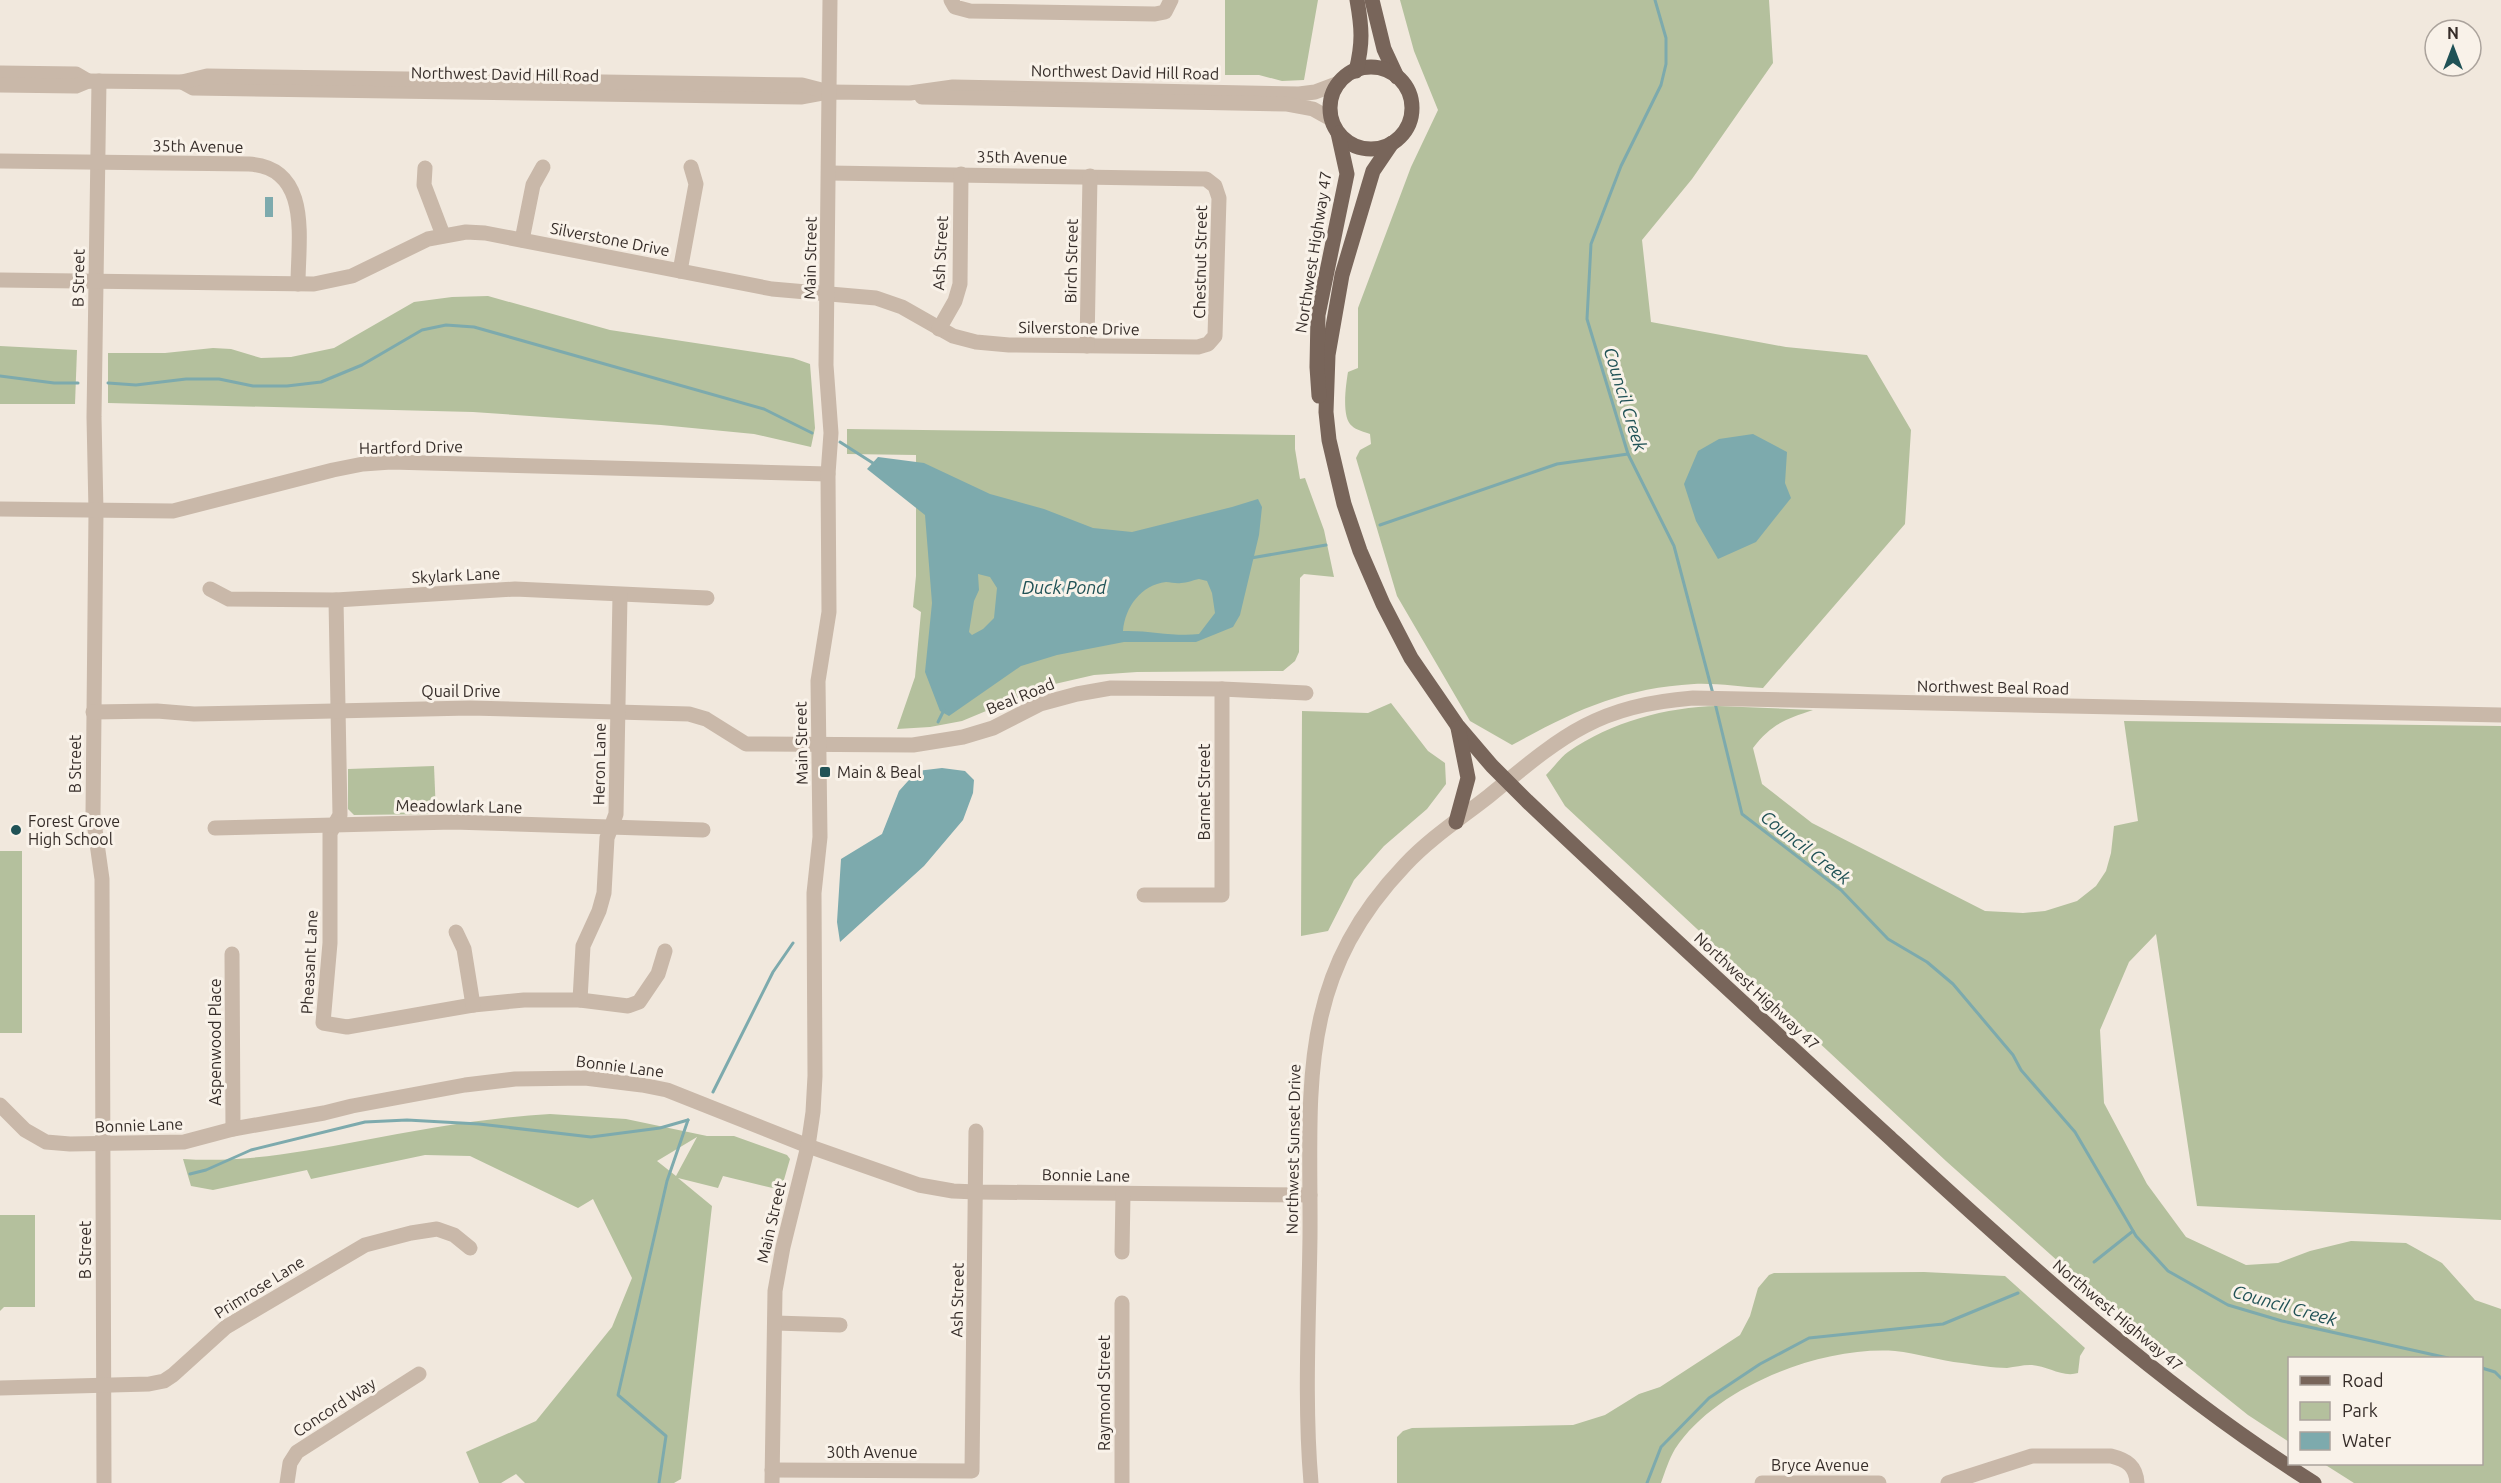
<svg xmlns="http://www.w3.org/2000/svg" width="2501" height="1483" viewBox="0 0 2501 1483" font-family="Ubuntu,sans-serif">
  <rect width="100%" height="100%" fill="#f1e8dd"/>
  <g fill="#b4c09d" fill-rule="evenodd">
    <path d="M1225 0H1318L1304 80 1282 81 1259 75H1225Z"/>
    <path d="M1400 0H1769L1773 63 1692 179 1642 240 1651 322 1786 347 1867 355 1911 430 1905 524 1763 688C1741 687 1717 683 1694 684 1622 688 1574 711 1512 745L1470 721 1397 596 1356 458 1360 450 1371 444 1370 434C1365 432 1356 430 1352 426 1341 418 1346 384 1348 372L1358 368V308L1411 167 1438 110 1414 51Z"/>
    <path d="M488 296 610 330 793 358 810 364 815 428 811 447 754 434 661 425 473 412 108 403V353H165L213 348 231 349 261 358 291 357 334 348 414 302 452 297Z"/>
    <path d="M0 346 77 350 75 404H0Z"/>
    <path d="M847 429 1295 435V449L1300 479 1305 478 1324 530 1334 577 1304 574 1300 578 1299 652 1295 661 1283 671 1137 672 1094 675 1046 686 962 721 930 727 897 729 915 677 921 612 913 607 916 576V455L847 454Z"/>
    <path d="M1391 703 1428 751 1445 763 1446 784 1427 809 1384 846 1354 880 1328 931 1301 936 1302 711 1368 713Z"/>
    <path d="M1718 706 1813 710C1786 719 1771 724 1753 748L1762 784 1812 823 1985 911 2023 913 2045 911 2077 901 2096 886 2106 871 2111 853 2114 826 2138 821 2124 721 2501 726V1220L2197 1206 2156 934 2129 962 2100 1030 2104 1103 2147 1184 2186 1237 2246 1265 2278 1263 2310 1251 2351 1241 2406 1243 2442 1263 2475 1300 2501 1309V1483H2354L2324 1464H2482V1358H2290L2289 1442 2248 1415 2079 1280 1946 1161 1565 806 1546 775C1553 768 1560 758 1568 752 1611 722 1666 707 1718 706Z"/>
    <path d="M434 766 436 814 354 815 348 809V769Z"/>
    <rect x="0" y="851" width="22" height="182"/>
    <path d="M550 1114 626 1119 707 1136H734L787 1155 790 1159 781 1190 723 1176 718 1188 678 1178 712 1206 681 1479 674 1483H525L516 1474 501 1483H479L466 1452 536 1421 612 1327 632 1278 593 1199 578 1208 470 1156 425 1155 311 1179 307 1170 213 1190 191 1186 183 1159C243 1163 301 1152 360 1141 423 1129 485 1118 550 1114ZM697 1137 676 1176 657 1161Z"/>
    <path d="M0 1215H35V1307H4L0 1311Z"/>
    <path d="M1924 1272 2005 1276 2085 1348 2080 1356 2078 1373C2062 1378 2046 1365 2030 1365 2022 1365 2015 1367 2007 1368 1993 1368 1977 1365 1962 1363 1940 1361 1917 1353 1895 1351 1822 1346 1716 1386 1675 1449 1669 1459 1665 1472 1661 1483H1397V1437L1403 1431 1412 1428 1573 1425 1605 1415 1639 1394 1660 1387 1740 1335 1750 1316 1758 1288 1769 1275 1774 1273Z"/>
  </g>
  <g fill="#7daaad" fill-rule="evenodd">
    <rect x="265" y="197" width="8" height="20"/>
    <path d="M1753 434 1787 452 1785 483 1791 498 1756 542 1718 559 1696 521 1684 484 1698 451 1719 439Z"/>
    <path d="M878 457 924 463 990 494 1044 509 1093 528 1132 532 1232 507 1258 499 1262 507 1259 535 1240 615 1233 627 1196 642H1124L1057 655 1021 666 949 716 940 711 925 672 932 603 925 515 867 469ZM978 574 990 577 997 588 994 618 983 629 972 635 969 632 974 601 979 590ZM1199 579 1207 581 1212 593 1215 613 1199 634C1174 637 1149 630 1123 631 1125 607 1141 585 1166 582 1171 582 1176 584 1181 583 1187 583 1193 580 1199 579Z"/>
    <path d="M942 768 965 771 974 780 973 793 963 820 924 866 840 942 837 922 841 859 882 834 899 791 917 771Z"/>
  </g>
  <g fill="none" stroke-linecap="round" stroke-linejoin="round">
    <g stroke="#7daaad" stroke-width="3">
      <path d="M1655 0 1666 38V64L1661 85 1621 166 1591 244 1587 319 1628 454 1674 546 1713 694"/>
      <path d="M0 376 54 383H78"/>
      <path d="M108 383 136 385 186 379H219L253 386H287L321 382 362 365 422 330 446 325 474 327 764 409 812 433"/>
      <path d="M840 442 876 465"/>
      <path d="M1380 525 1557 464 1628 454"/>
      <path d="M1251 558 1326 545"/>
      <path d="M1715 703 1742 814 1841 890 1888 939 1927 962 1953 984 2013 1055 2021 1070 2075 1132 2136 1236 2168 1271 2228 1305 2282 1321 2448 1358"/>
      <path d="M938 722 944 710"/>
      <path d="M713 1092 773 972 793 943"/>
      <path d="M190 1174 206 1170 251 1150 365 1122 407 1120 479 1124 591 1137 660 1128 688 1120"/>
      <path d="M2094 1262 2133 1231"/>
      <path d="M2482 1368 2495 1372 2501 1378"/>
      <path d="M659 1483 666 1436 618 1395 667 1181 688 1120"/>
      <path d="M1647 1483 1661 1447 1709 1398 1760 1364 1809 1338 1943 1324 2018 1293"/>
    </g>
    <g stroke="#c9b8a9" stroke-width="15">
      <path d="M951 0 955 7 970 11 1155 14 1165 12 1171 0"/>
      <path d="M0 73 76 74 88 81"/>
      <path d="M99 81 94 417 96 511 93 815 102 879 104 1483"/>
      <path d="M182 82 193 88 802 97 829 92 910 93 953 87 1299 94 1315 92 1339 83"/>
      <path d="M0 85 76 86 88 81 182 82 207 76 802 85 829 92"/>
      <path d="M922 97 1286 104 1313 109 1331 119"/>
      <path d="M0 161 249 164C312 168 298 240 298 284"/>
      <path d="M425 168 424 185 443 235"/>
      <path d="M522 240 533 185 543 167"/>
      <path d="M680 271 696 184 691 167"/>
      <path d="M0 280 314 284 352 276 428 239 466 232 485 233 772 289 876 298 902 307 953 336 976 342 1009 345 1198 347 1208 344 1215 336 1219 198 1215 186 1206 179 829 173"/>
      <path d="M939 329 955 301 960 284 961 174"/>
      <path d="M1087 346 1090 176"/>
      <path d="M0 509 173 511 333 470 363 464 391 462 828 474"/>
      <path d="M210 589 229 599 336 600 515 589 707 598"/>
      <path d="M336 600 340 815 330 833V943L323 1023 347 1027 473 1005 524 1000H580L628 1006 639 1002 658 974 665 951"/>
      <path d="M93 712 157 711 194 714 470 708 689 714 706 719 746 744 913 745 963 737 993 728 1040 704 1077 694 1111 688 1222 689 1306 693"/>
      <path d="M215 828 453 822 703 830"/>
      <path d="M1144 895H1222V689"/>
      <path d="M456 932 464 949 473 1005"/>
      <path d="M232 954 233 1129"/>
      <path d="M580 1000 583 946 599 911 604 893 607 838 616 814 620 595"/>
      <path d="M0 1105 25 1130 46 1142 70 1144 184 1142 233 1129 324 1113 352 1106 465 1085 515 1079 585 1078 642 1085 667 1090 808 1146 919 1185 953 1191 976 1192 1310 1195"/>
      <path d="M1122 1252 1123 1194"/>
      <path d="M775 1323 840 1325"/>
      <path d="M0 1388 149 1384 164 1381 173 1375 226 1327 365 1245 411 1233 437 1229 454 1235 470 1248"/>
      <path d="M772 1470 972 1471 976 1131"/>
      <path d="M287 1483 290 1463 297 1452 419 1374"/>
      <path d="M772 1483 775 1291 783 1247 808 1146 813 1112 815 1076 814 893 820 837 818 681 829 612 828 474 831 433 826 365 830 0"/>
      <path d="M1122 1483V1303"/>
      <path d="M1311 1483C1304 1401 1309 1318 1310 1236 1311 1090 1295 980 1405 865 1429 839 1461 818 1489 796 1562 736 1595 706 1693 698L2501 715"/>
      <path d="M1762 1483H1879"/>
      <path d="M1948 1483 2032 1456H2111C2127 1460 2136 1466 2137 1483"/>
    </g>
    <g stroke="#78655a" stroke-width="15">
      <path d="M1372 0 1384 49 1397 77"/>
      <circle cx="1371" cy="108" r="41"/>
      <path d="M1356 71C1363 43 1362 28 1357 0"/>
      <path d="M1392 143 1373 171 1342 275 1328 355 1326 412 1329 440 1344 504 1360 551 1383 604 1411 658 1457 725 1492 766 1527 801C1646 914 1767 1025 1888 1136 2023 1260 2158 1385 2314 1483"/>
      <path d="M1319 396 1317 367 1318 315 1347 174 1338 133"/>
      <path d="M1456 822 1468 778 1458 728"/>
    </g>
  </g>
  <g fill="#205256" stroke="#f9f2e9" stroke-width="2">
    <rect x="819" y="766" width="12" height="12" rx="3"/>
    <circle cx="16" cy="830" r="6"/>
  </g>
  <g text-anchor="middle" dominant-baseline="central" stroke-width="6" stroke-linejoin="round" paint-order="stroke">
    <g font-size="16" fill="#362d29" stroke="#f9f2e9">
      <text transform="translate(1125 72) rotate(1)">Northwest David Hill Road</text>
      <text transform="translate(505 74) rotate(1)">Northwest David Hill Road</text>
      <text transform="translate(198 146) rotate(1)">35th Avenue</text>
      <text transform="translate(1022 157) rotate(1)">35th Avenue</text>
      <text transform="translate(610 239) rotate(11)">Silverstone Drive</text>
      <text transform="translate(1313 252) rotate(-81)">Northwest Highway 47</text>
      <text transform="translate(940 253) rotate(-87)">Ash Street</text>
      <text transform="translate(810 258) rotate(-89)">Main Street</text>
      <text transform="translate(1071 261) rotate(-89)">Birch Street</text>
      <text transform="translate(1200 262) rotate(-89)">Chestnut Street</text>
      <text transform="translate(78 278) rotate(-89)">B Street</text>
      <text transform="translate(1079 328) rotate(1)">Silverstone Drive</text>
      <text transform="translate(411 447) rotate(-1)">Hartford Drive</text>
      <text transform="translate(456 575) rotate(-3)">Skylark Lane</text>
      <text transform="translate(1993 687) rotate(1)">Northwest Beal Road</text>
      <text x="461" y="691">Quail Drive</text>
      <text transform="translate(1020 696) rotate(-22)">Beal Road</text>
      <text transform="translate(801 743) rotate(-91)">Main Street</text>
      <text transform="translate(75 764) rotate(-90)">B Street</text>
      <text transform="translate(599 764) rotate(-89)">Heron Lane</text>
      <text transform="translate(1204 792) rotate(-90)">Barnet Street</text>
      <text transform="translate(459 806) rotate(1)">Meadowlark Lane</text>
      <text transform="translate(309 962) rotate(-87)">Pheasant Lane</text>
      <text transform="translate(1757 991) rotate(43)">Northwest Highway 47</text>
      <text transform="translate(215 1042) rotate(-90)">Aspenwood Place</text>
      <text transform="translate(620 1066) rotate(7)">Bonnie Lane</text>
      <text transform="translate(139 1125) rotate(-2)">Bonnie Lane</text>
      <text transform="translate(1293 1149) rotate(-89)">Northwest Sunset Drive</text>
      <text transform="translate(1086 1175) rotate(1)">Bonnie Lane</text>
      <text transform="translate(771 1222) rotate(-77)">Main Street</text>
      <text transform="translate(85 1250) rotate(-90)">B Street</text>
      <text transform="translate(259 1287) rotate(-32)">Primrose Lane</text>
      <text transform="translate(957 1300) rotate(-89)">Ash Street</text>
      <text transform="translate(2118 1315) rotate(40)">Northwest Highway 47</text>
      <text transform="translate(1104 1393) rotate(-90)">Raymond Street</text>
      <text transform="translate(334 1407) rotate(-33)">Concord Way</text>
      <text x="872" y="1452">30th Avenue</text>
      <text x="1820" y="1465">Bryce Avenue</text>
    </g>
    <g font-size="16" fill="#362d29" stroke="#f9f2e9" text-anchor="start">
      <text x="837" y="772">Main &amp; Beal</text>
      <text x="28" y="821">Forest Grove<tspan x="28" dy="18">High School</tspan></text>
    </g>
    <g font-size="18" font-style="italic" fill="#205256" stroke="#f9f2e9">
      <text transform="translate(1626 399) rotate(73)">Council Creek</text>
      <text x="1064" y="587">Duck Pond</text>
      <text transform="translate(1806 847) rotate(38)">Council Creek</text>
      <text transform="translate(2285 1305) rotate(16)">Council Creek</text>
    </g>
  </g>
  <rect x="2288" y="1357" width="195" height="108" fill="#f9f2e9" stroke="#aba39c" stroke-width="1.5"/>
  <rect x="2300" y="1376" width="30" height="9" fill="#78655a" stroke="#aba39c" stroke-width="1.5"/>
  <text x="2342" y="1387" font-size="18" fill="#362d29">Road</text>
  <rect x="2300" y="1402" width="30" height="18" fill="#b4c09d" stroke="#aba39c" stroke-width="1.5"/>
  <text x="2342" y="1417" font-size="18" fill="#362d29">Park</text>
  <rect x="2300" y="1432" width="30" height="18" fill="#7daaad" stroke="#aba39c" stroke-width="1.5"/>
  <text x="2342" y="1447" font-size="18" fill="#362d29">Water</text>
  <g transform="translate(2453 48)"><circle r="28" fill="#f9f2e9" stroke="#aba39c" stroke-width="1.5"/>
  <path d="M0-4.5L10 22L0 15L-10 22Z" fill="#205256"/>
  <text y="-9" font-size="16" font-weight="bold" text-anchor="middle" fill="#362d29">N</text>
  </g>
</svg>
